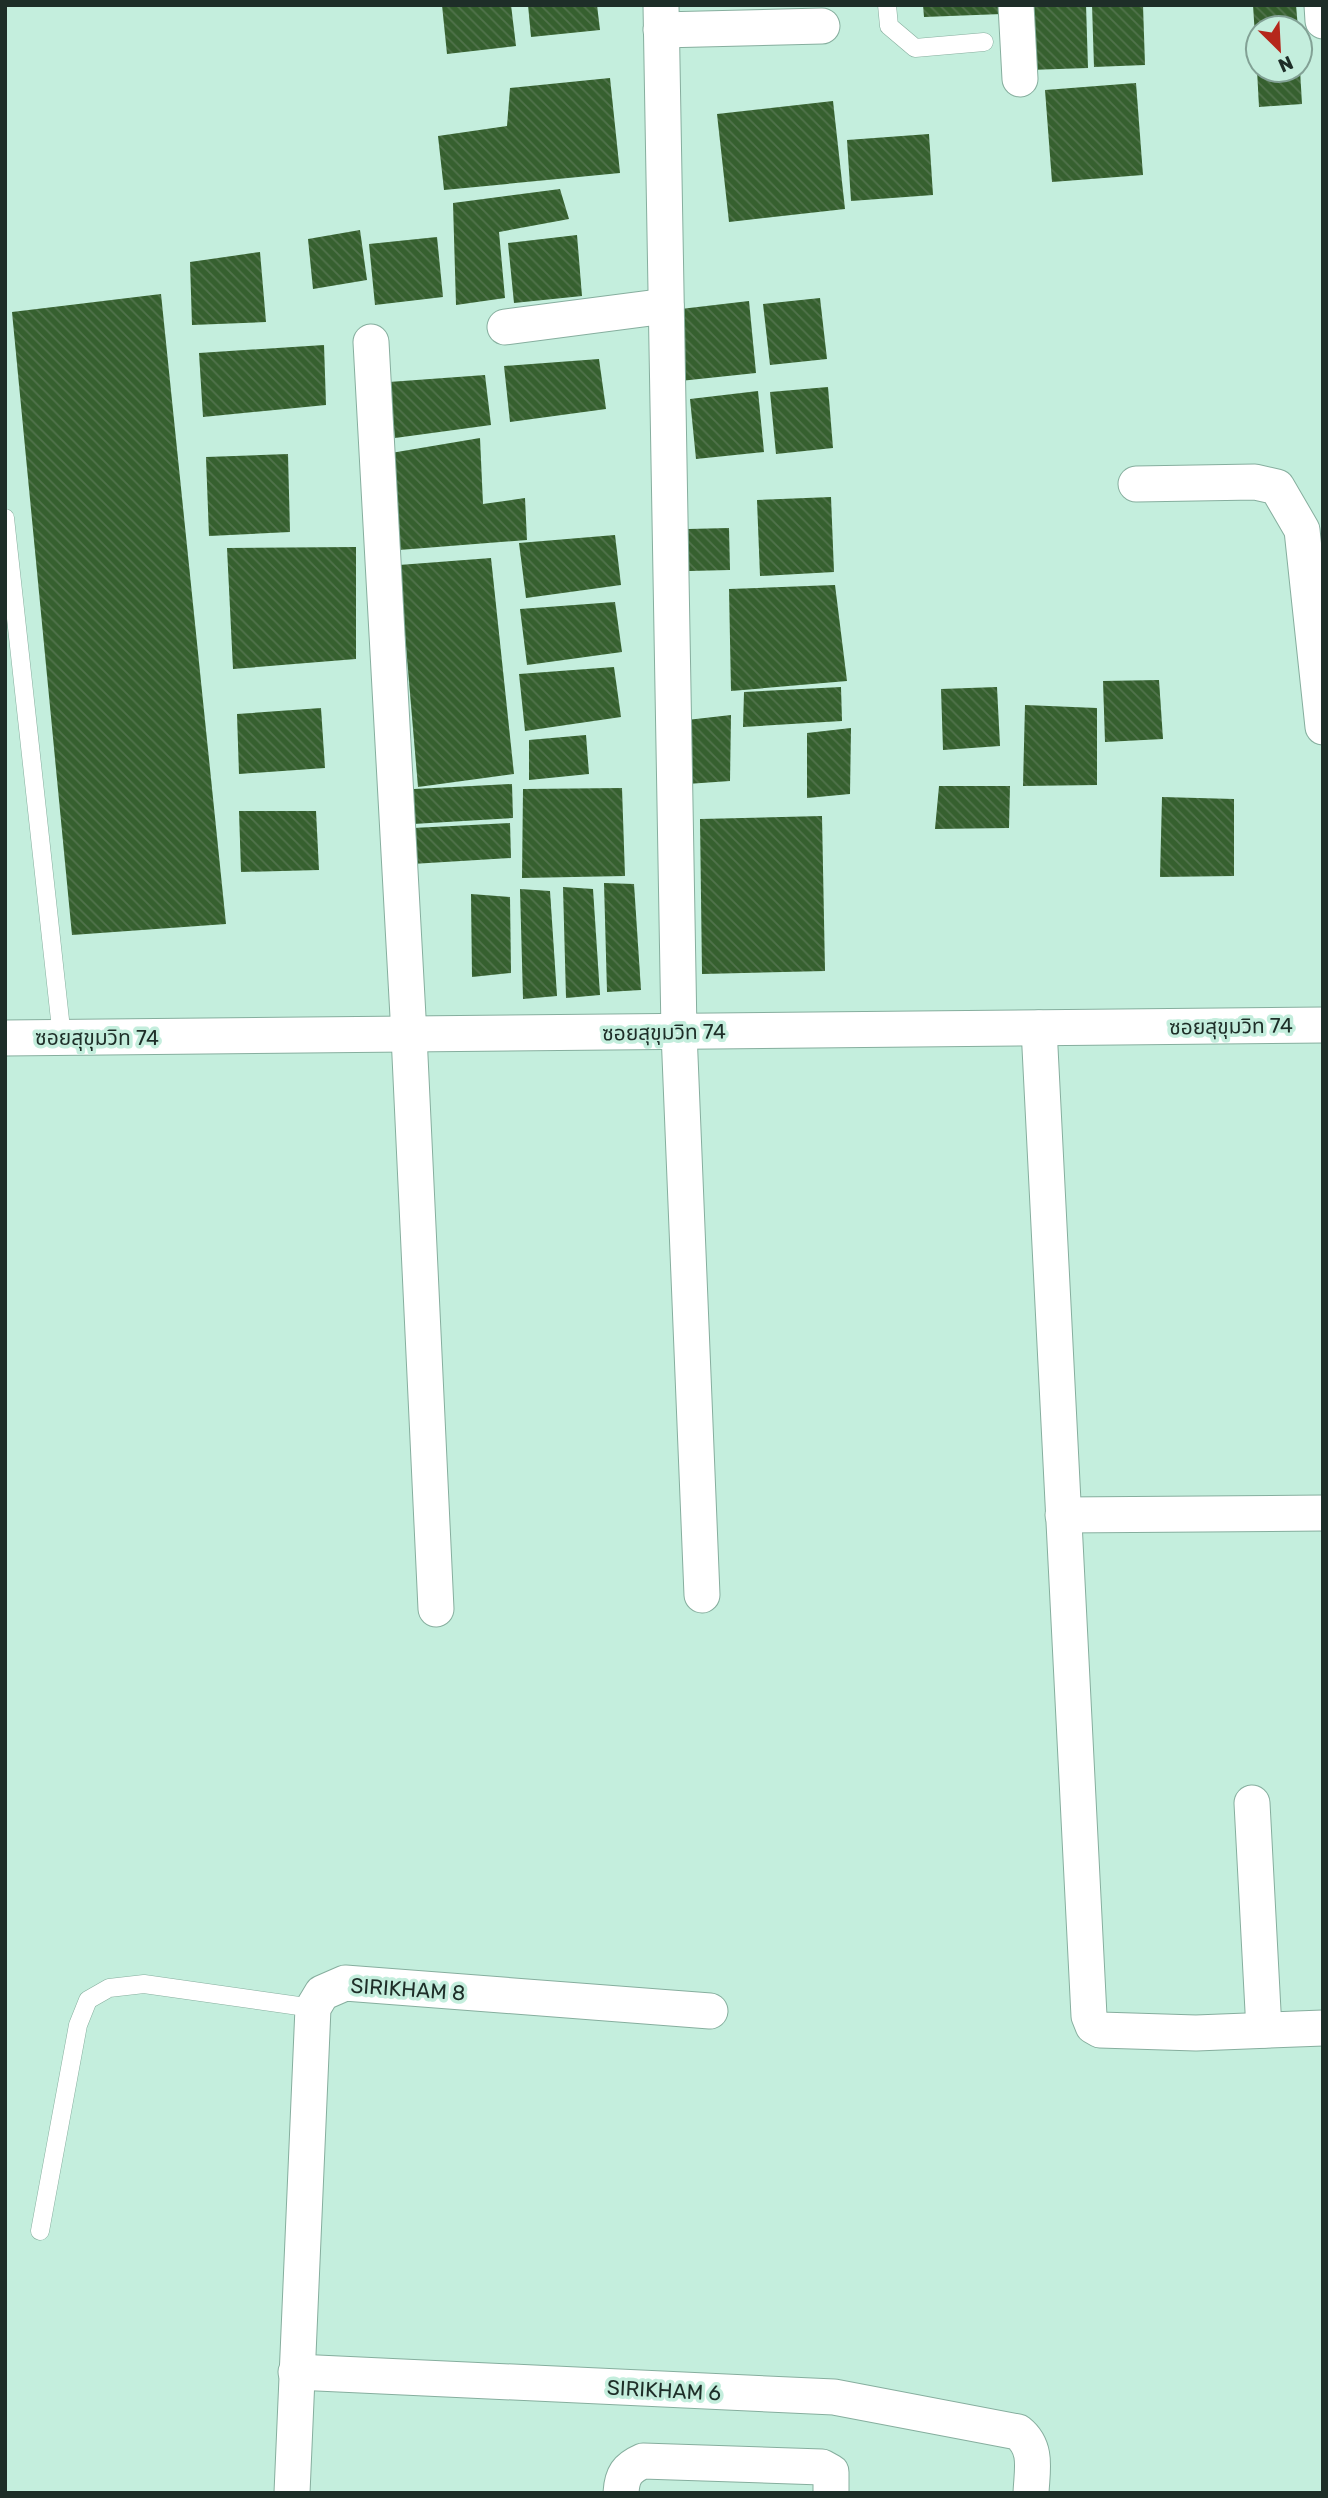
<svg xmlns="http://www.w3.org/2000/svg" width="1328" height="2498" viewBox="0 0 1328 2498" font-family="Rubik,'Noto Sans Thai',sans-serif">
  <defs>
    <pattern id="building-back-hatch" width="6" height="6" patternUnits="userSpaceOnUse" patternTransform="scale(1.75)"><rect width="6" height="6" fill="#36602f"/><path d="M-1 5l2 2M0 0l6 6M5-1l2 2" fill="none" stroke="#51734c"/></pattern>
  </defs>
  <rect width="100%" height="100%" fill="#c4eedd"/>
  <g fill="url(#building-back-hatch)">
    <path d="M442 5H511L516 46 447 54Z"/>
    <path d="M528 5H597L600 30 531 37Z"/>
    <path d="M923 5H1001L1002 14 924 17Z"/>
    <path d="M1027 5H1086L1088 68 1029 70Z"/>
    <path d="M1092 5H1143L1145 65 1094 67Z"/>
    <path d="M1253 5H1296L1298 28H1258V52H1256Z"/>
    <path d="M1257 70H1300L1302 104 1259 107Z"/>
    <path d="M610 78 620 173 444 190 438 136 507 126 510 88Z"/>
    <path d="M1136 83 1143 175 1052 182 1045 90Z"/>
    <path d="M833 101 845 209 729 222 717 114Z"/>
    <path d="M929 134 933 195 851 201 847 140Z"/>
    <path d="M560 189 569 219 499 232 505 298 456 305 453 203Z"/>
    <path d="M360 230 367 280 313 289 308 239Z"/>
    <path d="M577 235 582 296 514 303 508 243Z"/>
    <path d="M437 237 443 297 375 305 369 244Z"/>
    <path d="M260 252 266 322 192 325 190 262Z"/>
    <path d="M161 294 226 924 72 935 12 312Z"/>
    <path d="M820 298 827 359 770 365 763 304Z"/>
    <path d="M749 301 756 373 680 381 672 310Z"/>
    <path d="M324 345 326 405 203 417 199 353Z"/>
    <path d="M599 359 606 409 510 422 504 366Z"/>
    <path d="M485 375 491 425 395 438 389 382Z"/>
    <path d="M828 387 833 448 776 454 770 392Z"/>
    <path d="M758 391 764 452 696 459 690 399Z"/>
    <path d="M480 438 483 504 525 498 527 540 399 550 391 453Z"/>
    <path d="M288 454 290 532 209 536 206 457Z"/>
    <path d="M831 497 834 572 760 576 757 500Z"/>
    <path d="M729 528 730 570 689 571 688 529Z"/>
    <path d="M615 535 621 585 526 598 519 543Z"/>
    <path d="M356 547V659L233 669 227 548Z"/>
    <path d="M491 558 514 774 418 787 399 565Z"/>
    <path d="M835 585 847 681 731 691 729 589Z"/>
    <path d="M615 602 622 652 527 665 520 609Z"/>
    <path d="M614 667 621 717 525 731 519 674Z"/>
    <path d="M1159 680 1163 739 1105 742 1103 681Z"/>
    <path d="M841 687 842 721 743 727 744 692Z"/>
    <path d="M997 687 1000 746 943 750 941 689Z"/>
    <path d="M1025 705 1097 708V785L1023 786Z"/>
    <path d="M321 708 325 768 239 774 237 714Z"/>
    <path d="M731 715 730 781 687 784V720Z"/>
    <path d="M851 728 850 794 807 798V733Z"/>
    <path d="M586 735 589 774 529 780V740Z"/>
    <path d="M512 784 513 818 413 824 414 789Z"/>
    <path d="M939 786H1010L1009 828 935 829Z"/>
    <path d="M622 788 625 876 522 878 523 789Z"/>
    <path d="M1162 797 1234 799V876L1160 877Z"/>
    <path d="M239 811H316L319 870 241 872Z"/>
    <path d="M822 816 825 971 702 974 700 819Z"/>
    <path d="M510 823 511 858 412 864 413 828Z"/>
    <path d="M604 883 634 884 641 990 607 992Z"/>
    <path d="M563 887 593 889 600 995 566 998Z"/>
    <path d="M520 889 550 891 557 996 523 999Z"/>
    <path d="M471 894 510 897 511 973 472 977Z"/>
  </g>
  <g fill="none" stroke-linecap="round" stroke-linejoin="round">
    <g stroke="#86ae9e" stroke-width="19">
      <g id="lane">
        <path d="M887 5 889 26 915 48 984 42"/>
        <path d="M5 518 62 1038"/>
        <path d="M40 2231 78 2025 88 2000 109 1988 144 1984 313 2008"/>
      </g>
    </g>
    <g stroke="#86ae9e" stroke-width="37">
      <g id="street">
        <path d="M661 5 679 1032 702 1595"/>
        <path d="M1016 5 1020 79"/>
        <path d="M1322 5 1323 21"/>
        <path d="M661 30 822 26"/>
        <path d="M505 327 666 306"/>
        <path d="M371 342 409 1035 436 1609"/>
        <path d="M1136 484 1255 482 1277 487 1302 530 1323 727"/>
        <path d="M1039 1028 1089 2016 1093 2026 1100 2030 1196 2033 1323 2028"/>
        <path d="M5 1038 1323 1025"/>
        <path d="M1063 1515 1323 1513"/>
        <path d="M1252 1803 1264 2030"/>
        <path d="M296 2372 834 2397 1018 2432C1038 2448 1032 2470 1031 2493"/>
        <path d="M292 2493 313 2008 322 1993 345 1983 710 2011"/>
        <path d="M621 2493C622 2475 627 2468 643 2461L822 2467 831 2472V2493"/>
      </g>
    </g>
    <use href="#lane" stroke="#fff" stroke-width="18"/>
    <use href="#street" stroke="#fff" stroke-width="35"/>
  </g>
  <g text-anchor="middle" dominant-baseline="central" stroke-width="7" stroke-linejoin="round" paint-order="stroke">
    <g font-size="21" fill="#1e2e28" stroke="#c4eedd">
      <text transform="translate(1231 1026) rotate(-1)">ซอยสุขุมวิท 74</text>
      <text transform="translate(664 1032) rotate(-1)">ซอยสุขุมวิท 74</text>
      <text x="97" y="1037">ซอยสุขุมวิท 74</text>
      <text transform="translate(408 1989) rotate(4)">SIRIKHAM 8</text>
      <text transform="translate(664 2390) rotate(3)">SIRIKHAM 6</text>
    </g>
  </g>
  <rect width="1328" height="2498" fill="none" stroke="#1e2e28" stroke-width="14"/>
  <g transform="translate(1279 49) rotate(156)"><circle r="33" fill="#c4eedd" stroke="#82a195" stroke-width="2"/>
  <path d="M0-5L12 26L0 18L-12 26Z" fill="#b5271b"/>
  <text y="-10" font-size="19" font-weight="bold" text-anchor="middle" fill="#1e2e28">N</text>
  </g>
</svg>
